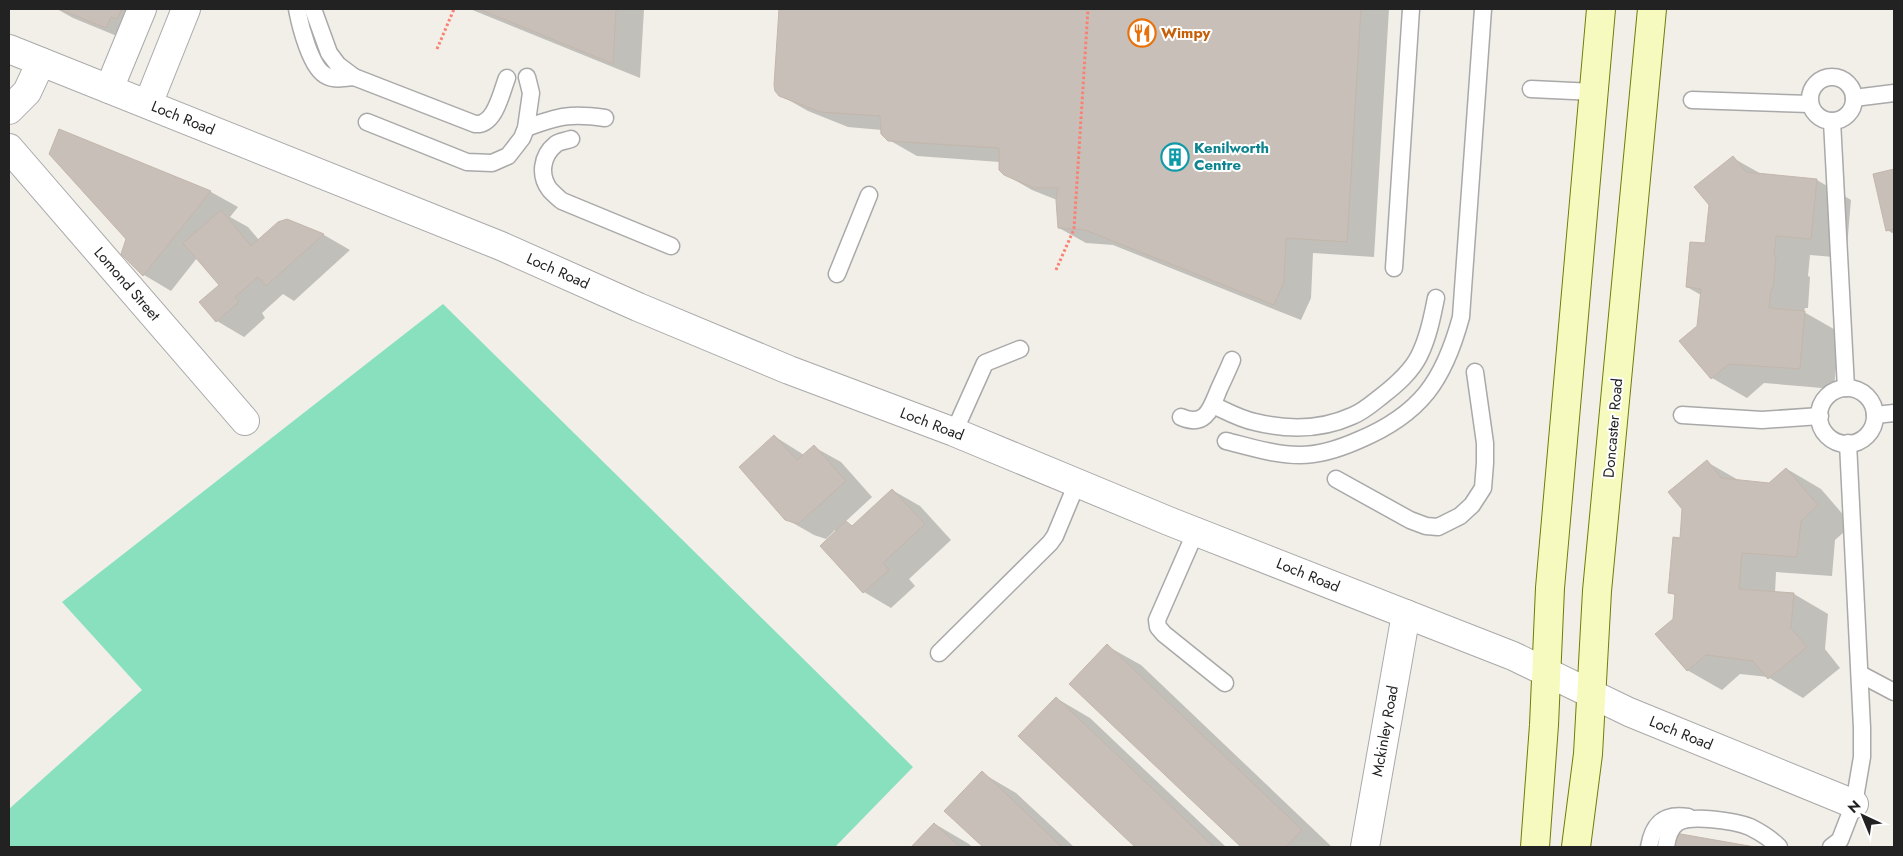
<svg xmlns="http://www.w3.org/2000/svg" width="1903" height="856" viewBox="0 0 1903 856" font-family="Jost,sans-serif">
  <rect width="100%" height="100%" fill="#f2efe9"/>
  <path fill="#88e0be" d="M443 304 913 767 835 847H9V809L142 690 62 602Z"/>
  <g fill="#0003">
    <path d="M57 9H155L134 43 73 18Z"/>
    <path d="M470 9H644L640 78Z"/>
    <path d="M780 9H1389L1374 257 1313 253 1311 298 1301 320 1113 245 1086 243 1059 228 1057 200 1032 190 1004 174 1000 162 917 156 889 140 882 130 848 127 808 111 780 95 775 85Z"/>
    <path d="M59 130 211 192 238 207 230 217 248 227 259 240 287 220 324 235 350 250 294 301 283 294 262 313 265 318 244 337 217 321 221 286 197 258 171 291 144 275 122 253 128 239Z"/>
    <path d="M1733 158 1763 175 1817 180 1851 200 1846 258 1810 255 1808 276 1810 277 1808 308H1805L1804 312 1839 332 1834 389 1764 383 1747 398 1712 378 1699 327 1701 295 1687 287 1706 244Z"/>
    <path d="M1894 171V234L1887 230 1874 175Z"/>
    <path d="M774 436 804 455 814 447 841 462 872 497 845 522 853 527 892 490 920 506 951 540 909 579 915 586 891 608 864 592 835 530 826 539 814 535 786 519Z"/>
    <path d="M1707 462 1740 481 1770 484 1787 469 1821 489 1852 525 1835 540 1832 576 1776 572 1775 593 1794 594 1828 614 1825 649 1840 668 1803 698 1768 677 1740 674 1722 690 1687 670 1674 619 1676 596 1670 592 1681 539Z"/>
    <path d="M1107 646 1141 665 1332 847H1243L1071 684Z"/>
    <path d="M1056 698 1090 718 1226 847H1137L1020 736Z"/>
    <path d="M982 773 1016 793 1074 847H984L946 811Z"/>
    <path d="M935 824 969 844 972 847H913Z"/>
    <path d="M1676 835 1748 847H1673Z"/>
  </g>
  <g fill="#c7bfb8" stroke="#c4b6ab">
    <path d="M59 9H122L117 19 111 17 106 28Z"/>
    <path d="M479 9H616L613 64Z"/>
    <path d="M779 9H1361L1347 242 1286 238 1284 282 1274 305 1085 230 1058 228 1056 200 1058 188H1034L1004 175 999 170V148L888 141 881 134 880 116 820 112 779 96 775 91 774 85Z"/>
    <path d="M59 129 211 191 143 276 121 254 126 239 49 154Z"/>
    <path d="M1733 156 1746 172 1817 179 1811 239 1776 236 1774 256H1776L1773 289H1771L1769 308 1805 311 1800 369 1729 364 1711 379 1679 341 1697 326 1701 289 1686 287 1690 242 1705 243 1709 205 1694 187Z"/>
    <path d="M1894 169V229L1886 231 1873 174Z"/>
    <path d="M221 210 251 246 278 222 287 219 324 234 266 286 258 277 235 297 239 302 216 322 199 302 219 285 183 243Z"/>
    <path d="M774 435 797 460 814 445 846 481 798 524 785 520 739 467Z"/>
    <path d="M1707 460 1721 478 1769 483 1786 468 1818 505 1801 521 1797 557 1742 553 1739 589 1794 593 1791 628 1807 647 1768 679 1753 661 1706 655 1687 671 1655 634 1673 619 1675 594 1668 593 1673 537 1680 538 1682 509 1668 492Z"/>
    <path d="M892 489 925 524 883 563 889 570 863 593 820 546 846 521 852 526Z"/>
    <path d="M1107 644 1302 830 1286 847H1241L1069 684Z"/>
    <path d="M1056 697 1214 847H1135L1018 736Z"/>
    <path d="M982 771 1062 847H983L944 811Z"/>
    <path d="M934 823 960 847H911Z"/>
    <path d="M1675 833 1755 847H1672Z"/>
  </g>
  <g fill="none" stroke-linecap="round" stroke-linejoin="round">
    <g stroke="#a9a9a9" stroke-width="19">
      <g id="lane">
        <path d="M297 9C300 25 311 70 327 76 335 80 345 78 354 77"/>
        <path d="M313 9 329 53 338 65 354 77 475 124C495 126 501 93 507 78"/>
        <circle cx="1832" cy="99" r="22"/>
        <path d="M1531 89 1594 92"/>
        <path d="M1854 98 1894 93"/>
        <path d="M1692 100 1810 104"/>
        <path d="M1832 121 1846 388"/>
        <path d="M367 122 467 162 492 163 508 156 522 138 526 128 531 93 527 77"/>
        <path d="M526 128C559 116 570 113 605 118"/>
        <path d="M571 139C566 141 560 141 556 144 541 156 539 176 550 190 554 194 558 198 562 201L671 246"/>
        <path d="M1394 268 1411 9"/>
        <path d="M837 274 869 195"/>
        <circle cx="1847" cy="416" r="28"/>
        <path d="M1213 405C1226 411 1240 419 1255 422 1287 430 1321 430 1352 416 1363 412 1374 402 1383 395 1397 384 1411 372 1419 356 1428 338 1432 318 1436 298"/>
        <path d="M1682 415 1762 420 1820 416"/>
        <path d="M1875 415 1894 413"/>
        <path d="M1181 417C1206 428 1211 408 1219 389 1223 380 1228 370 1232 360"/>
        <path d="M954 432 985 363 1020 349"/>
        <path d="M1226 441C1250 447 1275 455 1300 455 1320 455 1341 448 1359 440 1421 414 1444 380 1461 317L1483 9"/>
        <path d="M1336 479 1410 520 1426 526 1438 527 1460 516 1472 505 1483 488 1485 463V443L1475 372"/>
        <path d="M1196 531 1157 620 1158 627 1164 634 1225 683"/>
        <path d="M939 653 1050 543 1055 536 1077 483"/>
        <path d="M1860 674 1894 692"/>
        <path d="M1649 847C1653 824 1663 813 1688 817"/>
        <path d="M1666 847C1667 839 1670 828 1677 823 1690 814 1735 821 1750 827 1760 832 1771 839 1779 847"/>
        <path d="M1831 847 1840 840 1854 804 1862 757V728L1848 443"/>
      </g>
    </g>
    <g stroke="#a9a9a9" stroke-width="30">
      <g id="street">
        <path d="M9 49 501 246 638 307 789 370 954 432 1171 522 1513 656 1629 712 1854 804"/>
        <path d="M109 89 142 9"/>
        <path d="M148 104 186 9"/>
        <path d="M9 110 27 92 41 62"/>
        <path d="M9 148 245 421"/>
        <path d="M1365 847 1406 614"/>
      </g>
    </g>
    <g stroke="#707d05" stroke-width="30">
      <g id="secondary">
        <path d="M1535 847 1544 725 1550 588 1601 9"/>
        <path d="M1576 847 1588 754 1597 591 1652 9"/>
      </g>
    </g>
    <g stroke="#fa8072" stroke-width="3" stroke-dasharray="2.5 2.5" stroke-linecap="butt">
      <path d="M437 49 454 9"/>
      <path d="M1056 270 1074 229 1088 9"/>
    </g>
    <use href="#lane" stroke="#fff" stroke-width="16"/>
    <use href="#street" stroke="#fff" stroke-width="28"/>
    <use href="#secondary" stroke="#f7fabf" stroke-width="28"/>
  </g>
  <defs>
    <g id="restaurant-ring" transform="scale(1.4375)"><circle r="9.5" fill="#fff" stroke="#e8710a" stroke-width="1.5"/><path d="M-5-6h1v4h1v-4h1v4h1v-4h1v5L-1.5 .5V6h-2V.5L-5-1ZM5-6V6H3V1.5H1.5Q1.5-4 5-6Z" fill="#e8710a"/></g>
    <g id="building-ring" transform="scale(1.4375)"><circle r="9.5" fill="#fff" stroke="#0f9aa8" stroke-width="1.5"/><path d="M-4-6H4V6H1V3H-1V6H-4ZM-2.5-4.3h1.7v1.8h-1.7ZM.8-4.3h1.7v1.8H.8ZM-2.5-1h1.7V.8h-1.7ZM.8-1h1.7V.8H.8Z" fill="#0f9aa8"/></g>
  </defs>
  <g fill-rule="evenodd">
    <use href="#restaurant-ring" x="1142" y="33"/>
    <use href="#building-ring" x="1175" y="157"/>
  </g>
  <g text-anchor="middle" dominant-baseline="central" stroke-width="4" stroke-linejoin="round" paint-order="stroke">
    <g font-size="15" font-weight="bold" fill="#c56008" stroke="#fff" text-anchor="start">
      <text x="1161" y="33">Wimpy</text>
    </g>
    <g font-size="15" fill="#222" stroke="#fff">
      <text transform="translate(183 118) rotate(22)">Loch Road</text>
      <text transform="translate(558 271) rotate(24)">Loch Road</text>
      <text transform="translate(127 284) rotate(49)">Lomond Street</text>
      <text transform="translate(932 424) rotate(21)">Loch Road</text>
      <text transform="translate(1613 428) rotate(-85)">Doncaster Road</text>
      <text transform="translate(1308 575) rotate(22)">Loch Road</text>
      <text transform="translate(1385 731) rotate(-80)">Mckinley Road</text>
      <text transform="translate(1681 733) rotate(22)">Loch Road</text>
    </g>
    <g font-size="15" font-weight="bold" fill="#0d838f" stroke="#fff" text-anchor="start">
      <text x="1194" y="148">Kenilworth<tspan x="1194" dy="17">Centre</tspan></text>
    </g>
  </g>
  <rect width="1903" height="856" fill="none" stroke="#222222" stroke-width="20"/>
  <g transform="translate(1863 816) rotate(316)" stroke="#ffffff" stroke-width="4" paint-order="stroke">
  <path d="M0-4L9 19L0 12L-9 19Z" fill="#222222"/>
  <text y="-8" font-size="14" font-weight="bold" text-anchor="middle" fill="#222222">N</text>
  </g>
</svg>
